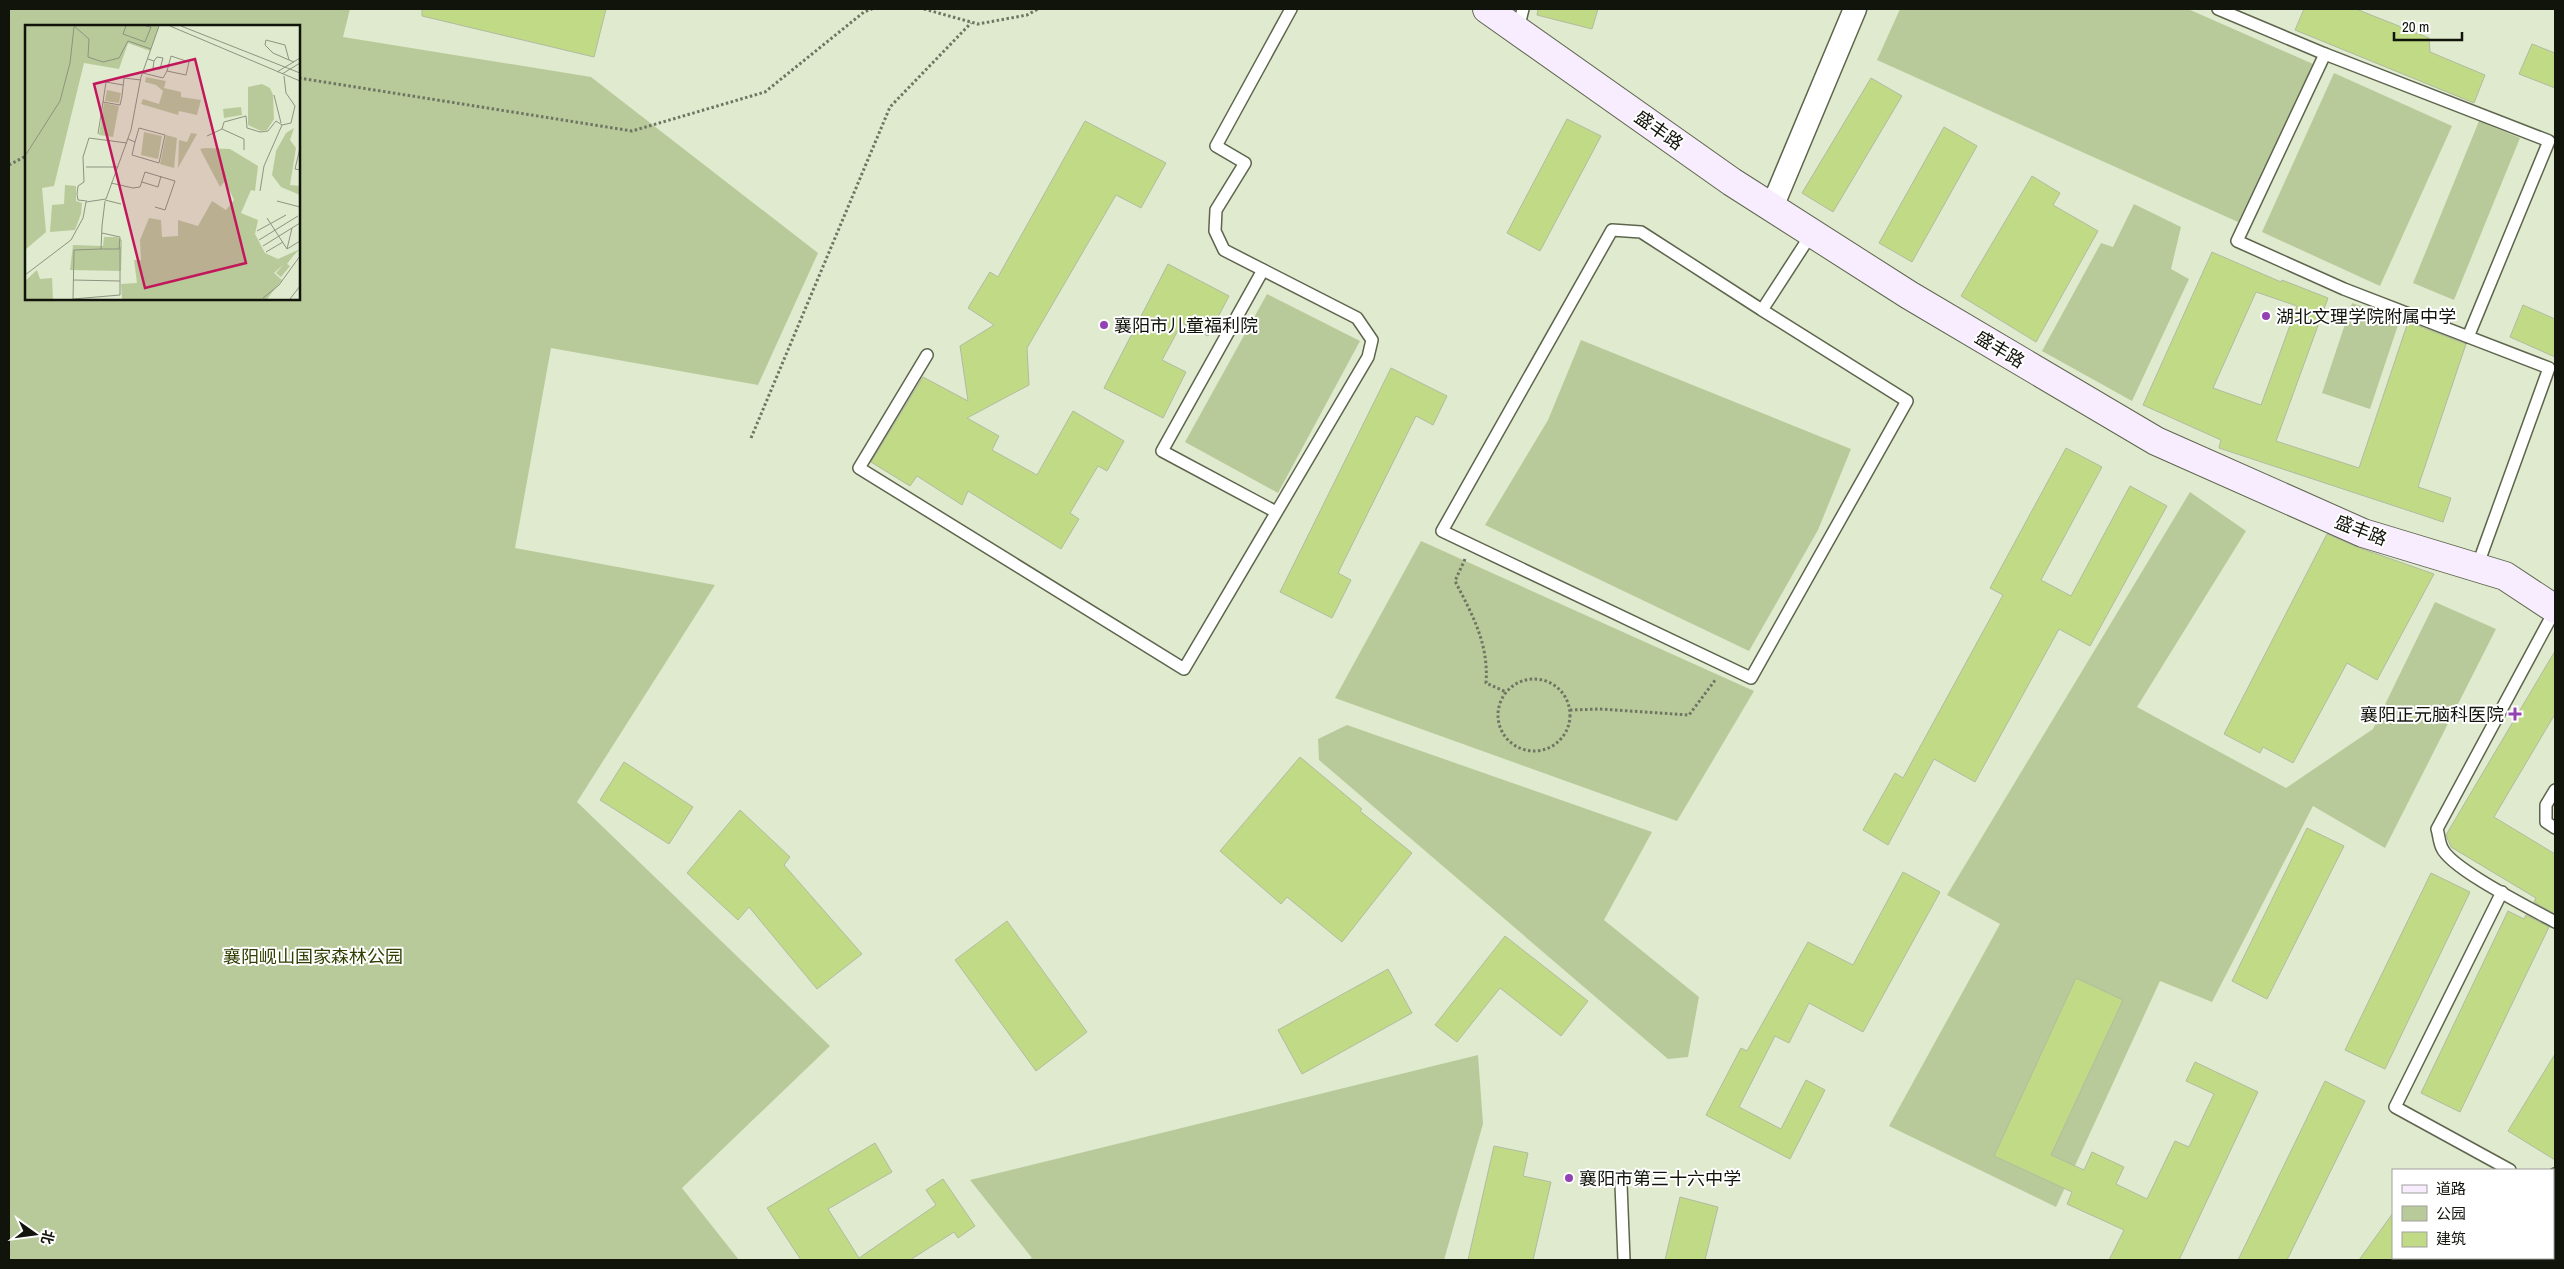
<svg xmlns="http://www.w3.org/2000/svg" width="2564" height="1269" viewBox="0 0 2564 1269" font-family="'Archivo Narrow','Noto Sans SC',sans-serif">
  <rect width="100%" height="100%" fill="#e0eace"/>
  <g fill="#b9ca9a" fill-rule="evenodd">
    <path d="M9 9H350L343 37 591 77 818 253 758 385 551 348 515 548 715 585 577 802 830 1046 682 1188 739 1260H9ZM299 26V299H26V26Z"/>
    <path d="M1900 9H2188L2313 64 2238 222 1877 60Z"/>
    <path d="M2334 73 2452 126 2380 286 2262 232Z"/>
    <path d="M2479 121 2520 138 2454 300 2413 283Z"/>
    <path d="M2134 204 2181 227 2171 269 2189 279 2132 401 2042 351 2101 243 2113 247Z"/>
    <path d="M1267 294 1360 341 1278 493 1185 442Z"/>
    <path d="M2352 303 2400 319 2370 409 2322 393Z"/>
    <path d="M1581 340 1851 449 1818 530 1749 651 1485 525 1548 420Z"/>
    <path d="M2190 492 2246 531 2137 707 2286 788 2373 729 2435 602 2496 629 2385 848 2313 806 2212 1002 2160 981 2056 1207 1889 1126 2000 924 1947 895Z"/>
    <path d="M1421 541 1754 691 1677 821 1335 698Z"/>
    <path d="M1347 725 1652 832 1604 920 1699 997 1688 1057 1668 1059 1319 760 1318 739Z"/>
    <path d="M1478 1055 1483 1124 1444 1260H1026L1032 1258 970 1180Z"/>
  </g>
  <g fill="#c0da86" stroke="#b2bba1" fill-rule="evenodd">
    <path d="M422 9H606L594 57 422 16Z"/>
    <path d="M1538 9H1598L1592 29 1537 15Z"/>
    <path d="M2304 9H2356L2429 38 2430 52 2485 75 2474 103 2295 30Z"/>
    <path d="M2532 44 2555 53V88L2519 74Z"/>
    <path d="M1871 78 1902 96 1833 212 1802 193Z"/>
    <path d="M1567 119 1601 136 1540 251 1507 233Z"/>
    <path d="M1085 121 1166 163 1141 208 1116 195 1027 348 1029 385 967 418 999 436 992 450 1037 475 1073 411 1124 441 1107 471 1098 466 1070 513 1079 519 1061 549 968 491 962 505 917 476 910 486 871 462 923 377 968 401 960 346 994 325 968 308 990 272 998 277Z"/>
    <path d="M1944 127 1977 146 1912 262 1879 243Z"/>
    <path d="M2032 176 2060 193 2053 205 2098 231 2036 342 1961 296Z"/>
    <path d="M2212 252 2281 282 2282 280 2328 298 2276 441 2359 468 2408 322 2466 344 2418 487 2451 498 2443 522 2219 448 2221 440 2143 405ZM2256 292 2297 306 2261 405 2213 388Z"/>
    <path d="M1168 264 1229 296 1208 336 1182 323 1162 360 1186 372 1163 418 1104 388Z"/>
    <path d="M2523 305 2555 319V357L2510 337Z"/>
    <path d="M1391 368 1447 396 1433 425 1416 416 1338 573 1351 580 1332 618 1280 592Z"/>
    <path d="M2066 448 2102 467 2041 580 2071 596 2130 486 2167 506 2090 646 2059 629 1975 782 1934 759 1888 845 1863 830 1895 773 1903 778 2003 595 1990 588Z"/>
    <path d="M2327 534 2357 547 2434 574 2377 680 2347 663 2293 763 2263 747 2260 753 2224 734Z"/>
    <path d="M2555 651V714L2494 817 2555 854V914L2534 902 2536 898 2451 847 2446 835Z"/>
    <path d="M1300 757 1362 809 1360 811 1412 853 1342 942 1287 897 1281 904 1220 851Z"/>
    <path d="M624 762 693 807 669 844 600 800Z"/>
    <path d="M740 810 790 857 784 865 862 954 817 989 749 907 738 920 687 873Z"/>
    <path d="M2307 828 2344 846 2267 999 2232 981Z"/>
    <path d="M1903 872 1940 892 1863 1032 1809 1003 1789 1043 1775 1036 1739 1107 1781 1129 1806 1080 1825 1090 1790 1159 1706 1115 1741 1048 1747 1051 1808 942 1853 965Z"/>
    <path d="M2431 873 2470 892 2385 1069 2345 1050Z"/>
    <path d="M2508 911 2524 919 2526 915 2549 927 2460 1112 2421 1093Z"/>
    <path d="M1007 921 1087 1032 1036 1071 955 960Z"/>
    <path d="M1505 936 1588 1001 1561 1036 1500 988 1457 1042 1435 1025Z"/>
    <path d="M1388 969 1412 1013 1302 1074 1278 1030Z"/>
    <path d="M2076 978 2123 1000 2051 1155 2084 1170 2092 1152 2124 1167 2116 1184 2147 1199 2175 1141 2189 1147 2214 1094 2186 1081 2195 1062 2258 1092 2179 1260H2109L2124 1230 2067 1204 2072 1192 1994 1156Z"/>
    <path d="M2555 1054V1160L2508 1131Z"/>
    <path d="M2325 1081 2365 1101 2287 1260H2238Z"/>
    <path d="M875 1143 892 1172 828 1209 859 1258 936 1205 926 1190 943 1179 975 1226 958 1238 954 1232 910 1260H801L767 1208Z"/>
    <path d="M1494 1146 1528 1153 1523 1176 1551 1182 1533 1260H1468Z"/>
    <path d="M1680 1197 1718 1207 1705 1260H1665Z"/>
    <path d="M2393 1213V1260H2359Z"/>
  </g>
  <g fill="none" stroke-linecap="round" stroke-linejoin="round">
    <g stroke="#5d654d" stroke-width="14">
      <g id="lane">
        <path d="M2218 9 2325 54"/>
        <path d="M1518 29 1523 9"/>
        <path d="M1263 270 1162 451 1276 512"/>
        <path d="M1762 310 1641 232 1612 230 1442 531 1751 678 1907 401 1762 310 1812 233"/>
        <path d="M2468 337 2549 141 2325 54 2237 241 2344 289 2549 368 2477 567"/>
        <path d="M927 355 859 468 1184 669 1368 357 1372 340 1357 318 1224 250 1215 231 1216 210 1245 163 1216 146 1291 9"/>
        <path d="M2555 610 2437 829C2439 835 2439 842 2442 848 2451 869 2532 909 2555 922"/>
        <path d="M2555 790 2546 805V822L2555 828"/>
        <path d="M2502 892 2395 1107 2510 1170"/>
        <path d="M2553 1178 2555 1174"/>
        <path d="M1621 1184 1624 1260"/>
      </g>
    </g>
    <g stroke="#5d654d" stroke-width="25">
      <path id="street" d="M1772 207 1855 9"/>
    </g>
    <g stroke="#5d654d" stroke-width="30">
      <path id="secondary" d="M1487 9 1732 182 1909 295 2156 441 2363 533 2505 576 2555 609"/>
    </g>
    <g stroke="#6f7563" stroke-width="3" stroke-dasharray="2.5 2.5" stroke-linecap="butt">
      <path d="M924 9 978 24 1027 15 1038 9"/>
      <path d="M299 78 632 131 765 92 864 12 872 9"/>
      <path d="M9 165 26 156"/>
      <path d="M751 438 890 107 971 23"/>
      <path d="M1465 559 1455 581C1472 614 1489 644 1486 683L1506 692"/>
      <circle cx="1534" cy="715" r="36"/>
      <path d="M1570 710 1600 709 1689 715 1716 679"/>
    </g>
    <use href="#lane" stroke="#fff" stroke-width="11"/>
    <use href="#street" stroke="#fff" stroke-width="22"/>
    <use href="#secondary" stroke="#f8edfe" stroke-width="28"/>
  </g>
  <g fill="#9242b2" stroke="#fff" stroke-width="2">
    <circle cx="2266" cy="316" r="5"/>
    <circle cx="1104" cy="325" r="5"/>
    <path d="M2512.5 706.5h5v5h5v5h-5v5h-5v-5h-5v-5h5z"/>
    <circle cx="1569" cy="1178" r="5"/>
  </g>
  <g text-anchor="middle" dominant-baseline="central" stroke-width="4" stroke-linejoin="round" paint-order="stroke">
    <g font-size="18" fill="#11140b" stroke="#fff">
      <text transform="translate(1659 130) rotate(35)">盛丰路</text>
      <text transform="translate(2000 349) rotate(31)">盛丰路</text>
      <text transform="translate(2361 530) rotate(21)">盛丰路</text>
    </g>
    <g font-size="18" fill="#11140b" stroke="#fff" text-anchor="start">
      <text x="2276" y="316">湖北文理学院附属中学</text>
      <text x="1114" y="325">襄阳市儿童福利院</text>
      <text x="2504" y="714" text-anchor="end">襄阳正元脑科医院</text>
      <text x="1579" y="1178">襄阳市第三十六中学</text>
    </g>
    <g font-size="18" fill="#303f00" stroke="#fff">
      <text x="313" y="956">襄阳岘山国家森林公园</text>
    </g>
  </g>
  <g transform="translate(25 25)">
    <rect width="275" height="275" fill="#e0eace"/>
    <path d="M0 1H134L125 26 103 18 94 44 59 38 29 161 17 163 21 207 0 225ZM121 52 141 56 139 63 156 67V72L176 75 172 90 154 86 153 90 116 79 118 74 134 79 138 66 131 60 120 57ZM237 59 245 63 248 70 249 94 242 105 236 106 223 100V62ZM82 65 96 68 94 78 80 76ZM79 78 94 81 88 112 74 110ZM216 82 217 90 199 93 198 84ZM269 103 265 115 271 123 265 160 275 161V170L256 162 247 150 251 126 261 108ZM119 107 137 111 133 134 116 130ZM166 108 172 109 153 143 154 115 162 117ZM141 110 152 113 149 143 135 139ZM180 123 205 124 233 141 230 166 226 165 216 188 233 195 230 209 240 228 253 234 275 224 268 231 262 239 265 241 256 252 251 248 258 240 249 248 257 255 242 274H97L96 259 112 258 109 235H116L115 215 124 193 136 195 137 212 153 211V195L173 201 187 176 201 185 209 175 200 156 195 162 175 124ZM40 160 51 161V176L57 178 56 189 50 205 25 207 27 180 39 179ZM79 212H92L97 215 96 246 45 245 48 220 78 221ZM12 245 15 254 27 253 28 274H0V256Z" fill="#b9ca9a"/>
    <path fill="none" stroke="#8d9480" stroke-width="1" d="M49 1 64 14 63 32 78 37 94 33 103 16 126 24M101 1 98 9 120 17 126 2 121 1M145 1 275 56M156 1 275 48M123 34 129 36 128 43 135 44 138 33 132 32 129 36M264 35 248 28 240 20 241 15 260 20 264 35 269 37M252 47 275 33M118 48 138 53 142 46 161 50 164 37 146 31 142 46M257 49 275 38M98 60 81 57 78 77 95 80 97 71 99 53 116 55M249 70 256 98M73 109 78 77M182 111 197 104M103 114 110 117 114 103 140 110 134 138 107 130 110 117M275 123 270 144 275 145M219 125V114L197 104 199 97 221 91 222 103 235 107 243 106 251 96 257 100M0 131 35 76 45 38 49 2M61 142H93M117 157 133 162 136 151M86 158 108 163 115 162 120 147 150 156 140 185 130 182M235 166 239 141 257 100 266 98 270 81 261 68 259 51M80 175 96 179M62 176 53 175 52 169 53 161 59 157 58 132 64 113 102 118M252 176 275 182M242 193 262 224 275 216M232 206 261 190M77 208 95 212 94 224H76L77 201 80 176M234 215 273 191M238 221 275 198M76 224 49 225 48 274 95 270V222M262 224 267 203M241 227 258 217M0 250 46 215 58 193 61 177 81 174 106 105 116 52 134 1M48 255 95 256M238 273 254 260 275 231M265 274 275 261"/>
    <path fill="#c2185b" fill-opacity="0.15" stroke="#c2185b" stroke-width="2.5" d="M170 34 221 238 120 263 69 59Z"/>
    <rect width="275" height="275" fill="none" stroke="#11140b" stroke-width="2.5"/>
  </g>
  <rect width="2564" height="1269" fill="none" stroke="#11140b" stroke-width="20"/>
  <rect x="2392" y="1169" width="162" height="90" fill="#ffffff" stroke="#a0a19d"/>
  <rect x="2402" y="1185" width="25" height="8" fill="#f8edfe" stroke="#a0a19d"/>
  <text x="2436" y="1194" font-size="15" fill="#11140b">道路</text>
  <rect x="2402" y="1206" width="25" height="15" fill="#b9ca9a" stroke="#a0a19d"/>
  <text x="2436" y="1219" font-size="15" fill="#11140b">公园</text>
  <rect x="2402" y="1232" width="25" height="15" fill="#c0da86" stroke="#a0a19d"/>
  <text x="2436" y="1244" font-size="15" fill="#11140b">建筑</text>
  <g transform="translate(35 1234) rotate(104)" stroke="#ffffff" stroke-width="4" paint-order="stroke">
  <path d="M0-4L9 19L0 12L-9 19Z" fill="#11140b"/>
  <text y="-8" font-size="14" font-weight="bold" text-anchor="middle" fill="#11140b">北</text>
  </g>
  <path d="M2394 32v8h68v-8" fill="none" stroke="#11140b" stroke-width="2.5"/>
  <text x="2402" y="32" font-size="15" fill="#11140b" stroke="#ffffff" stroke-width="4" paint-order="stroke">20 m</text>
</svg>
